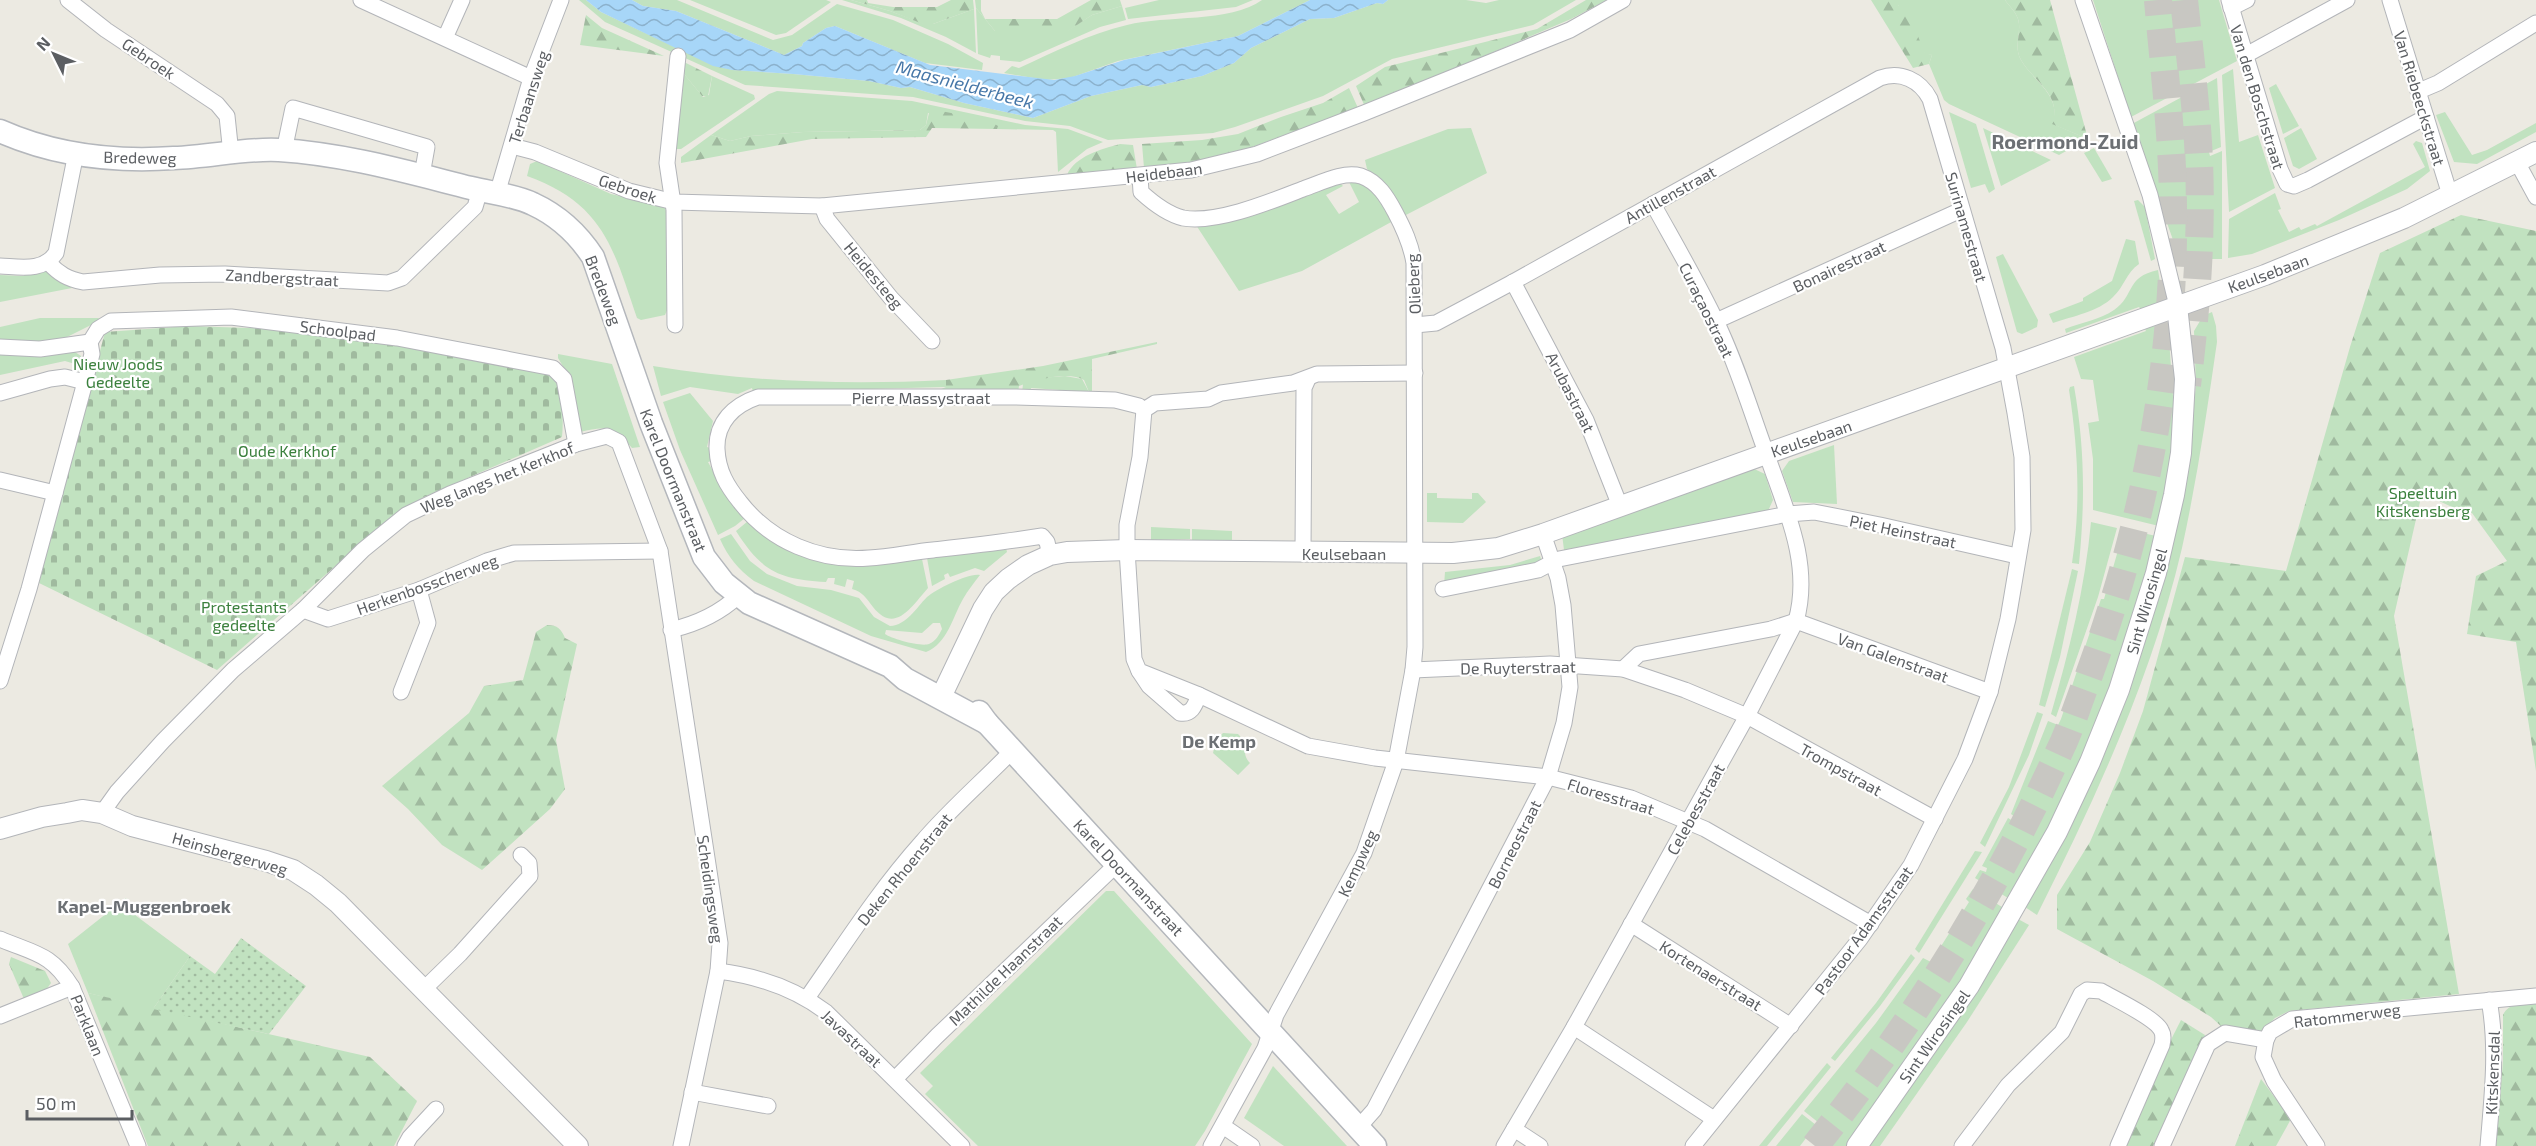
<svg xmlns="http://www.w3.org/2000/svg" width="2536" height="1146" viewBox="0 0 2536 1146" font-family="'Exo 2',sans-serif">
  <defs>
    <pattern id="forest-firs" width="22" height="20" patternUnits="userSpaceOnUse" patternTransform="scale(1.5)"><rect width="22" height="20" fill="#c1e2c0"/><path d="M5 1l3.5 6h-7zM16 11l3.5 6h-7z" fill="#a0ba9f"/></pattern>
    <pattern id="cemetery-stones" width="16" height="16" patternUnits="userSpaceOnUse" patternTransform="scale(1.5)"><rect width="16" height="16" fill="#c1e2c0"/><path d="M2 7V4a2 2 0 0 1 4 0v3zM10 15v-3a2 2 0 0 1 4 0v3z" fill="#a0ba9f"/></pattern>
    <pattern id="garden-dots" width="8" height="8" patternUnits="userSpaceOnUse" patternTransform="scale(1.5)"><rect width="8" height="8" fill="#c1e2c0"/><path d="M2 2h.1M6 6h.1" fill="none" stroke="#a0ba9f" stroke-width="1.8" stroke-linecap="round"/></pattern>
    <pattern id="water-waves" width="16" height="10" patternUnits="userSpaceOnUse" patternTransform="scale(1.5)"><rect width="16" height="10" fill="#a7d6f8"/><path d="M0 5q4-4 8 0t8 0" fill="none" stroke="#8bb1cc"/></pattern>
  </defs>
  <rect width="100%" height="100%" fill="#eceae2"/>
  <g fill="#c1e2c0" fill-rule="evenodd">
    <path d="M579 0H586L601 12 713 65 733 70 793 74 869 81 901 88 910 87 964 103 1033 118 1091 96 1142 85 1151 87 1202 76 1234 63 1251 48 1310 19 1334 18 1377 3 1383 4 1388 0H1466L1486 3 1499 0H1576L1533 25 1392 59 1323 96 1235 127 1213 133 1108 140 1070 126 1025 121 913 97 745 85 605 22Z"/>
    <path d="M632 0H677L773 40 792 35 837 4 893 20 948 44 983 63 982 70 925 63 835 26 826 28 803 43 802 46 784 55 676 11 643 6Z"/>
    <path d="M690 0H826L831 2 786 33 776 35Z"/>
    <path d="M842 0H851L890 11 925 24H933L974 9 976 53 946 37 901 18Z"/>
    <path d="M1159 0H1253L1236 7 1128 19 1125 8Z"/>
    <path d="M1262 0H1310L1238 36 1118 61 1070 78 1045 80 1004 73 1012 66 1019 68C1054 52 1089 34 1127 25 1166 15 1230 23 1262 0Z"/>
    <path d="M1898 0H2005C2010 7 2019 15 2019 24 2020 38 2014 47 2021 60 2033 81 2062 95 2053 124L2088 139 2059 155 1949 104 1944 100 1929 64 1932 55 1925 54 1898 5Z"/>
    <path d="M2093 0H2219L2237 61 2131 117Z"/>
    <path d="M1122 6 1126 20 1100 27 1020 62 1000 60V56L991 55 990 58 978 54 976 8 995 31H1067L1092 15Z"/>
    <path d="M680 69 703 97 709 95 712 76 754 95 755 99 681 149H675Z"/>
    <path d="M2233 69 2239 142 2258 135 2275 188 2229 212 2222 75Z"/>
    <path d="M2217 78 2221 147 2209 152 2210 156 2222 151V259H2208L2195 252 2178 254 2132 124Z"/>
    <path d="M2276 84 2299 126 2283 134 2269 88Z"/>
    <path d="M777 91 912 101 1025 125 1068 129 1103 142 1087 149 1058 172 1056 132 1053 130 997 129V126L928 113 926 125 920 130 803 132 751 136 730 141 711 135 769 94Z"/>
    <path d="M1949 112 1976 124 1995 189 1989 193 1985 184 1971 188Z"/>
    <path d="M2445 112 2472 155 2487 150 2536 123V132L2477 164 2454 162 2436 115Z"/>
    <path d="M1471 128 1487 173 1404 216 1376 176 1367 169 1365 160 1448 129Z"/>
    <path d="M1983 128 2051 160 2001 186Z"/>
    <path d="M2301 128 2317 159 2299 169 2293 166 2284 138Z"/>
    <path d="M2416 141 2422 143 2430 171 2407 189 2339 220 2252 254 2228 258 2229 219 2275 193 2281 209 2278 210 2289 232 2299 227 2301 230 2315 224 2317 226 2425 167 2413 144Z"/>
    <path d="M2094 148 2112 179 2102 182 2084 153Z"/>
    <path d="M537 161 611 194 664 206 668 216V308L665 315 641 320 637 318C613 248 604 204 527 176L530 164Z"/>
    <path d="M1348 180C1372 184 1382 201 1393 221L1302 271 1239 291 1196 225 1339 182 1343 186 1326 195 1339 214 1359 202Z"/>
    <path d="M2138 200 2145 207 2155 259 2151 261 2134 201Z"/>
    <path d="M2126 239 2135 241 2139 264C2126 273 2124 287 2113 297 2098 312 2073 316 2053 323L2049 314 2083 301V298L2112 281Z"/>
    <path d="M2003 254 2038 320 2037 327 2022 334 2017 332 1996 257Z"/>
    <path d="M2158 270 2162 294 2158 305 2143 312 2139 307 2066 333 2065 329C2080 323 2101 319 2114 310 2135 296 2125 277 2158 270Z"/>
    <path d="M48 271 72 288 0 302V275L24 276 25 272Z"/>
    <path d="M2212 312 2216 326 2217 342C2207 411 2197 480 2182 548 2152 677 2096 797 2037 915L2025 907 2071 819 2188 454 2196 386 2194 331 2203 316Z"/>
    <path d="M40 318H99L97 322 57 342H0V327Z"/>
    <path d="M2155 325 2164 331 2169 339 2175 424 2172 461 2159 526 2093 510V459L2088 423 2099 421 2093 380 2081 379 2074 357 2146 331 2144 327Z"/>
    <path d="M0 351 75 352 81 356 84 368 74 373 75 364 65 361 0 375Z"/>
    <path d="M558 354 612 364 640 447 632 448C614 426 606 426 580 432L570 378 558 358Z"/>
    <path d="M653 366C750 382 847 385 946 380V387L753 392 752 388 738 394 690 387 661 396Z"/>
    <path d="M1065 376 1082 379 1089 392 1031 388 1030 393H1022L1023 384 1040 378Z"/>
    <path d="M2074 386C2085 448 2085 502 2079 564L2072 563C2081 504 2078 448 2069 390L2070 387Z"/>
    <path d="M690 393 713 421 707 447 710 448 712 461 708 462 724 491 745 518 735 526 718 535 680 450 663 402Z"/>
    <path d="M1834 445 1837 504 1793 502 1782 471 1789 461Z"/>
    <path d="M1750 467 1765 474 1773 500 1768 511 1564 550 1562 534Z"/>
    <path d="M1427 493H1437V498L1472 499V493H1478L1486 502 1463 523 1427 522Z"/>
    <path d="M748 521 817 561 860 566 922 559 928 588C912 606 895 635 873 607 866 598 863 592 852 589L854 581 847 579 845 587 834 584 835 578H828L826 582C779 579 762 572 736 531Z"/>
    <path d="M2091 522 2117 528 2098 597 2056 717 2051 714C2069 651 2085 588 2091 522Z"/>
    <path d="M1151 527 1190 529V539L1151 540Z"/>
    <path d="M2121 528 2156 536C2124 663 2081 789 2008 898L1975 878 1980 870 1986 872 1987 868 1982 866 2008 818 2013 821 2015 817 2011 814 2048 721 2058 725 2061 719 2101 599H2104L2121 540 2118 539Z"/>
    <path d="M1192 529 1232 531V540H1192Z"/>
    <path d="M731 534 750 561 767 574 797 586 831 590 859 598 874 617 890 626C907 625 916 608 927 597 936 589 970 572 980 575 974 583 968 590 963 599 952 618 948 643 926 652L871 636 754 581C738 569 728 557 720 539ZM933 623H940L942 629C939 635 936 641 929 644 921 647 892 639 885 634L886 630 922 633Z"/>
    <path d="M1006 548 1007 552 984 571 975 568 950 577 948 573 944 575 945 579 932 586 927 558Z"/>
    <path d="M1540 556 1542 562 1444 585 1445 572 1510 565Z"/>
    <path d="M2072 569 2078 571 2060 657 2045 707 2039 705Z"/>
    <path d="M2037 712 2043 714 2029 755 1985 847 1980 843 2009 787Z"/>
    <path d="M1223 733 1238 734C1248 743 1241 754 1250 763L1238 775 1213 753 1216 740Z"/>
    <path d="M1975 851 1982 852 1919 953 1915 949Z"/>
    <path d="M1973 889 2002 907 1977 956 1900 1075 1847 1146H1825L1834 1135 1804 1111 1876 1023 1923 958 1931 962 1969 902 1966 899Z"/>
    <path d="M1106 891H1114L1252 1044 1205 1131 1195 1146H978L925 1094 933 1086 920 1073Z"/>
    <path d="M126 898 135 915 190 956 153 1009 88 993 68 944Z"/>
    <path d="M2018 919 2029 925 1967 1022 1880 1146H1864Z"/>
    <path d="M1911 954 1915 958 1880 1006 1835 1061 1831 1058 1876 1003Z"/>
    <path d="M1827 1063 1831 1067 1767 1146H1759Z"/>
    <path d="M1273 1066 1347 1146H1284L1244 1118Z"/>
    <path d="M1802 1114 1816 1125 1800 1146H1776Z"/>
  </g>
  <g fill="url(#forest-firs)">
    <path d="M851 0H867L868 3 893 7H937L951 0H973L974 9 933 24H923L890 11Z"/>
    <path d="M975 0H981V11L985 19H1057L1091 0H1120L1122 6 1092 15 1068 31H995L976 8Z"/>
    <path d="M1586 0H1607L1571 19 1365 107 1356 86 1385 67 1537 29Z"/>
    <path d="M1871 0H1898V5L1912 22 1925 53 1932 55 1929 64 1913 68Z"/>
    <path d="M2005 0H2050L2088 139 2052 124C2063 95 2033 81 2021 60 2014 47 2020 38 2019 24 2019 15 2010 7 2005 0Z"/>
    <path d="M586 15 602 28 664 56 580 45Z"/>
    <path d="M682 61 712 76 708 96H702L680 69Z"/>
    <path d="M1349 88 1358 108 1244 150 1198 162 1144 168 1142 144 1202 140 1238 134 1281 117 1323 103Z"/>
    <path d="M930 109 988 120 998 126 997 129 932 128 926 137 812 139 681 163V157L711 135 730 141 751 136 803 132 920 130 926 125Z"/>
    <path d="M1120 144 1133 145 1137 169 1067 175C1075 156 1102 149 1120 144Z"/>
    <path d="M2461 215 2536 231V771L2516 642 2467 634 2476 576 2507 561 2472 513 2454 508 2422 493 2394 616 2459 994 2289 1011 2275 1018 2260 1033 2223 1028 2211 1017 2153 981 2057 929V895L2090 842 2120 773 2143 711 2185 557 2286 571 2350 347 2380 253Z"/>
    <path d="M1157 342V344L1092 359V392H1089L1084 380C1068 370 1033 381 1019 386L1018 393 939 390 946 387V380L1043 366Z"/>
    <path d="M547 625C558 625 561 629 565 638L577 644 556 740 565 789 550 809 482 870 442 845 408 809 382 786 469 713 484 686 523 680 536 632Z"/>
    <path d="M11 957 45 971 51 983 46 990 24 999 9 964Z"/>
    <path d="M88 993 370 1057 417 1101 394 1146H148Z"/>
    <path d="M2536 1003V1146H2496L2503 1061V1015C2509 1002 2523 1004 2536 1003Z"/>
    <path d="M2181 1020 2205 1035 2153 1146H2124L2146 1089Z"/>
    <path d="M2261 1079 2291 1119 2276 1146H2235Z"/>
  </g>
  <path fill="url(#cemetery-stones)" d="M189 326 282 329 491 358 553 375C562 393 564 417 562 437L424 497 397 512 217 670 39 583 105 332Z"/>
  <path fill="url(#garden-dots)" d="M241 938 306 986 269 1034 153 1009 190 956 215 974Z"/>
  <path fill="url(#water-waves)" d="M586 0H632L643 6 676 11 784 55 802 46 803 43 826 28 835 26 930 65 1054 80 1075 76 1124 60 1238 36 1310 0H1388L1383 4 1377 3 1334 18 1310 19 1251 48 1234 63 1202 76 1151 87 1142 85 1091 96 1033 118 964 103 910 87 901 88 869 81 793 74 732 70 713 66 601 12Z"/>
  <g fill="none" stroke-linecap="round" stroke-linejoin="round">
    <g stroke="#c8c7c2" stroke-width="28" stroke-dasharray="28 14" stroke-linecap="butt">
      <path d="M2184 0C2189 47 2195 95 2198 142 2203 223 2197 305 2187 385"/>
      <path d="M1815 1146C1912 1025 1995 893 2059 752 2070 730 2077 706 2086 683 2142 533 2175 370 2173 210 2173 140 2164 70 2158 0"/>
    </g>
    <g stroke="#b3b5b9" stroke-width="17">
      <g id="minor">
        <path d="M68 0 106 30 217 104 227 116 231 154"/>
        <path d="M361 0 531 78"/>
        <path d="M2083 0 2150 195 2177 306"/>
        <path d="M2229 0 2280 169 2287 184 2294 186 2308 180 2426 117"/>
        <path d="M2390 0 2450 195"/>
        <path d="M2231 8 2247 0"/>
        <path d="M445 38 462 0"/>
        <path d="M2246 55 2347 0"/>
        <path d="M2419 91 2438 83 2536 23"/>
        <path d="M512 146 535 152 629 191 674 202 822 206 1191 170 1257 154 1364 113 1570 30 1623 0"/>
        <path d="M284 151 293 108 427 147 422 175"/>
        <path d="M2517 162 2536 197"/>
        <path d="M1140 176 1141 192C1153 203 1167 214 1183 218 1217 224 1272 201 1303 189 1321 183 1342 171 1361 176 1378 182 1387 197 1395 212 1404 229 1411 244 1414 263L1415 647 1413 670 1396 761 1364 853 1276 1015 1265 1048 1211 1146"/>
        <path d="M497 194 531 78 561 0"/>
        <path d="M822 206 827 219 891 298 932 341"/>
        <path d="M49 263C59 274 68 279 83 282L160 275 225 274 388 283 402 278 475 207 480 190"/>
        <path d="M0 266C21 267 43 272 56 253L76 153"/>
        <path d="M1513 282 1586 420 1620 506"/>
        <path d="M1716 321 1961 210"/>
        <path d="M675 325 674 210 667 163 678 56"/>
        <path d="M1415 325 1436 323 1513 282 1880 78C1901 71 1920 80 1930 99L2003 348 2015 413 2022 457 2023 530 2008 619 1990 692 1965 759 1911 865 1860 939 1693 1146"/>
        <path d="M0 347 40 349 90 342"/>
        <path d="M1415 373 1317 374 1293 383 1221 393 1208 399 1155 403 1144 410 1140 457 1127 525V550L1134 659 1139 671 1199 695 1308 746 1375 758 1548 777 1631 798 1705 829 1871 924"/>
        <path d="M0 393 50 379 65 377 85 382"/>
        <path d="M0 480 55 493"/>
        <path d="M1303 553 1304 388 1308 379"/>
        <path d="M1050 555 1047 542 1042 536C1006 542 969 546 933 550 912 552 890 557 869 558 820 562 771 542 740 502 727 486 718 471 717 449 716 422 734 405 758 397H1014L1115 400 1139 406 1144 410"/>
        <path d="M1443 589 1538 570 1559 559 1788 514 1814 512 1880 525 2017 556"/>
        <path d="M303 610 328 619 419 590 487 561 514 553 660 551"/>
        <path d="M671 630C696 624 719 614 738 596"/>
        <path d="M1623 669 1639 654 1771 629 1796 621 1990 692"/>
        <path d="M1413 670 1550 664 1623 669 1685 690 1747 716 1935 819"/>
        <path d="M1139 671 1149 686 1180 713C1192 715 1195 705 1199 695"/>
        <path d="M0 681 29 589 85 382 92 354 90 342 98 329 111 321 231 317 397 338 553 368 564 379 576 444"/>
        <path d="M401 692 428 623 419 590"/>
        <path d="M102 813 117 792 163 741 233 670 303 610 363 550 406 515 450 494 576 444 607 436 619 442 660 551 720 943 718 971 681 1146"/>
        <path d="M1631 924 1791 1026"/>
        <path d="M0 939C35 954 51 953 72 987L138 1146"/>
        <path d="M718 971C758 976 794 988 826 1012L962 1146"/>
        <path d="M423 990 460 954 530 876 529 863 521 855"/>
        <path d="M807 998C844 945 879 890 922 842 950 809 983 781 1013 750"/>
        <path d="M0 1016 72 987"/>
        <path d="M1574 1027 1714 1119"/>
        <path d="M2266 1040 2263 1057 2274 1081 2317 1146"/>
        <path d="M895 1079 937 1036 1117 864"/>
        <path d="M692 1092 768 1106"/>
        <path d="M1223 1126 1252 1146"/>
        <path d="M1358 1128 1374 1110 1548 777 1564 723 1570 687 1563 605 1558 578 1543 534"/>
        <path d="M1514 1129 1540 1146"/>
        <path d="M405 1146 410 1137 436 1109"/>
        <path d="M1504 1146 1574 1027 1747 716 1796 621C1812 565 1786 510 1768 458 1751 412 1737 364 1716 321 1697 281 1674 242 1653 204"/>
        <path d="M1962 1146 2008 1085 2062 1032 2081 994 2087 990 2101 991C2115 999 2155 1018 2161 1030 2164 1035 2163 1040 2162 1045L2118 1146"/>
        <path d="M2162 1146 2208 1044 2225 1033 2266 1040 2270 1032 2292 1019 2536 996"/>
        <path d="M2488 1146C2492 1097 2498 1048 2489 1000"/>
      </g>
    </g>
    <g stroke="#b3b5b9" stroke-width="22">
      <g id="tertiary">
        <path d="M941 697 983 609 994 592 1008 579 1028 565 1050 555 1067 552 1127 550 1453 553 1498 548 1543 534 2265 275 2404 218 2536 152"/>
        <path d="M0 829 42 817 67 813 82 810 102 813 132 826 266 861 293 870 316 885 338 903 578 1146"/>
        <path d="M1857 1146 1969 986 2057 832 2090 762 2119 690 2156 573 2174 495 2181 453 2185 379 2177 306"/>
      </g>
    </g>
    <g stroke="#b4b7bc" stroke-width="25">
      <g id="secondary">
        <path d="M0 131C54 155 116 162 174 158 209 157 245 148 279 150 345 154 407 172 471 188 491 193 515 195 533 204 559 216 578 234 593 257L651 423 704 557 724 583 749 603 890 666 905 679 987 723"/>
        <path d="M979 712 987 723 1375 1146"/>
      </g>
    </g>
    <use href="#minor" stroke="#fff" stroke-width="15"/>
    <use href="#tertiary" stroke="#fff" stroke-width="20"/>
    <use href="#secondary" stroke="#fff" stroke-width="22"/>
  </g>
  <g text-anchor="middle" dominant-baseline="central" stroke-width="4.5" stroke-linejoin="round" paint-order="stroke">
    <g font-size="16" fill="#5b5e62" stroke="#fff">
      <text transform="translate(149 58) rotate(34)">Gebroek</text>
      <text transform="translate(528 97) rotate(-72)">Terbaansweg</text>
      <text transform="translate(2258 97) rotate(73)">Van den Boschstraat</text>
      <text transform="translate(2420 98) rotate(73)">Van Riebeeckstraat</text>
      <text transform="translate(140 157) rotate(1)">Bredeweg</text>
      <text transform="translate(1164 172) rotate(-7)">Heidebaan</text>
      <text transform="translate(628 188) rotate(18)">Gebroek</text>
      <text transform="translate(1670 194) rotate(-29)">Antillenstraat</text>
      <text transform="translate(1967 227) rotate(74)">Surinamestraat</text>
      <text transform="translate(1839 266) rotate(-25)">Bonairestraat</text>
      <text transform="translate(2268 273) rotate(-20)">Keulsebaan</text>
      <text transform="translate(874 275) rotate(50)">Heidesteeg</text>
      <text transform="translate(282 277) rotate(3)">Zandbergstraat</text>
      <text transform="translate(1413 284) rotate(-93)">Olieberg</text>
      <text transform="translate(604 290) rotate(69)">Bredeweg</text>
      <text transform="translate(1707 310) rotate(64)">Curaçaostraat</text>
      <text transform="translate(338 330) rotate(7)">Schoolpad</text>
      <text transform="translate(1571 392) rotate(63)">Arubastraat</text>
      <text x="921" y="397">Pierre Massystraat</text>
      <text transform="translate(1811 438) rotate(-19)">Keulsebaan</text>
      <text transform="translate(497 477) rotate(-22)">Weg langs het Kerkhof</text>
      <text transform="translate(674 480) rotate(68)">Karel Doormanstraat</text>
      <text transform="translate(1903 531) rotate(12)">Piet Heinstraat</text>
      <text x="1344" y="553">Keulsebaan</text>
      <text transform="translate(427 584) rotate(-20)">Herkenbosscherweg</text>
      <text transform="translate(2146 601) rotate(-74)">Sint Wirosingel</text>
      <text transform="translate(1893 657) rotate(20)">Van Galenstraat</text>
      <text transform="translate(1518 667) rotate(-1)">De Ruyterstraat</text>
      <text transform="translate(1841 769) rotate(29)">Trompstraat</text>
      <text transform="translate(1611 796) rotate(17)">Floresstraat</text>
      <text transform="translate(1695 809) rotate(-61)">Celebesstraat</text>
      <text transform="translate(1514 844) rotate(-63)">Borneostraat</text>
      <text transform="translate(230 853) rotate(16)">Heinsbergerweg</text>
      <text transform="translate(1357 863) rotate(-65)">Kempweg</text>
      <text transform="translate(904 869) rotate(-51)">Deken Rhoenstraat</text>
      <text transform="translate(1129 877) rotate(47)">Karel Doormanstraat</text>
      <text transform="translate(711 889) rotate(82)">Scheidingsweg</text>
      <text transform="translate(1863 930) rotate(-54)">Pastoor Adamsstraat</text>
      <text transform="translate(1005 970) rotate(-44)">Mathilde Haanstraat</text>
      <text transform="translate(1711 975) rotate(32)">Kortenaerstraat</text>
      <text transform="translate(2347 1015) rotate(-7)">Ratommerweg</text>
      <text transform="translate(88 1025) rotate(68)">Parklaan</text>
      <text transform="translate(1934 1036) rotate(-55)">Sint Wirosingel</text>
      <text transform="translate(852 1038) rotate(43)">Javastraat</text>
      <text transform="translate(2492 1073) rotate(-88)">Kitskensdal</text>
    </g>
    <g font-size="16" fill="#3b803d" stroke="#fff">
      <text x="118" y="363">Nieuw Joods<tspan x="118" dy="18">Gedeelte</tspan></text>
      <text x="287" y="450">Oude Kerkhof</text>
      <text x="2423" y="492">Speeltuin<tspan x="2423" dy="18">Kitskensberg</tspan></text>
      <text x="244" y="606">Protestants<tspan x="244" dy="18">gedeelte</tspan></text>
    </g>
    <g font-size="18" font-style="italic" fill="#4677a8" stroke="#fff">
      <text transform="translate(965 84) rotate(15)">Maasnielderbeek</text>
    </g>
    <g font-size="18" font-weight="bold" fill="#6c7074" stroke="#fff">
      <text x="1219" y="741">De Kemp</text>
      <text x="144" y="906">Kapel-Muggenbroek</text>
    </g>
    <g font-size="20" font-weight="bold" fill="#6c7074" stroke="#fff">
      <text x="2065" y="141">Roermond-Zuid</text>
    </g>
  </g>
  <g transform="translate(54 54) rotate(313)" stroke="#ffffff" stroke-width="4.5" paint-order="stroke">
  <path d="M0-4.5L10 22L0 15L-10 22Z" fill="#5b5e62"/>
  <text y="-9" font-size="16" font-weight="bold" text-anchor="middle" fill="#5b5e62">N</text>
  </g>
  <path d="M27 1110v9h105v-9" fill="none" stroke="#5b5e62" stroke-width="3"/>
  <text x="36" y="1110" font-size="18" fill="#5b5e62" stroke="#ffffff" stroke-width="4.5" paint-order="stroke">50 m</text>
</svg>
